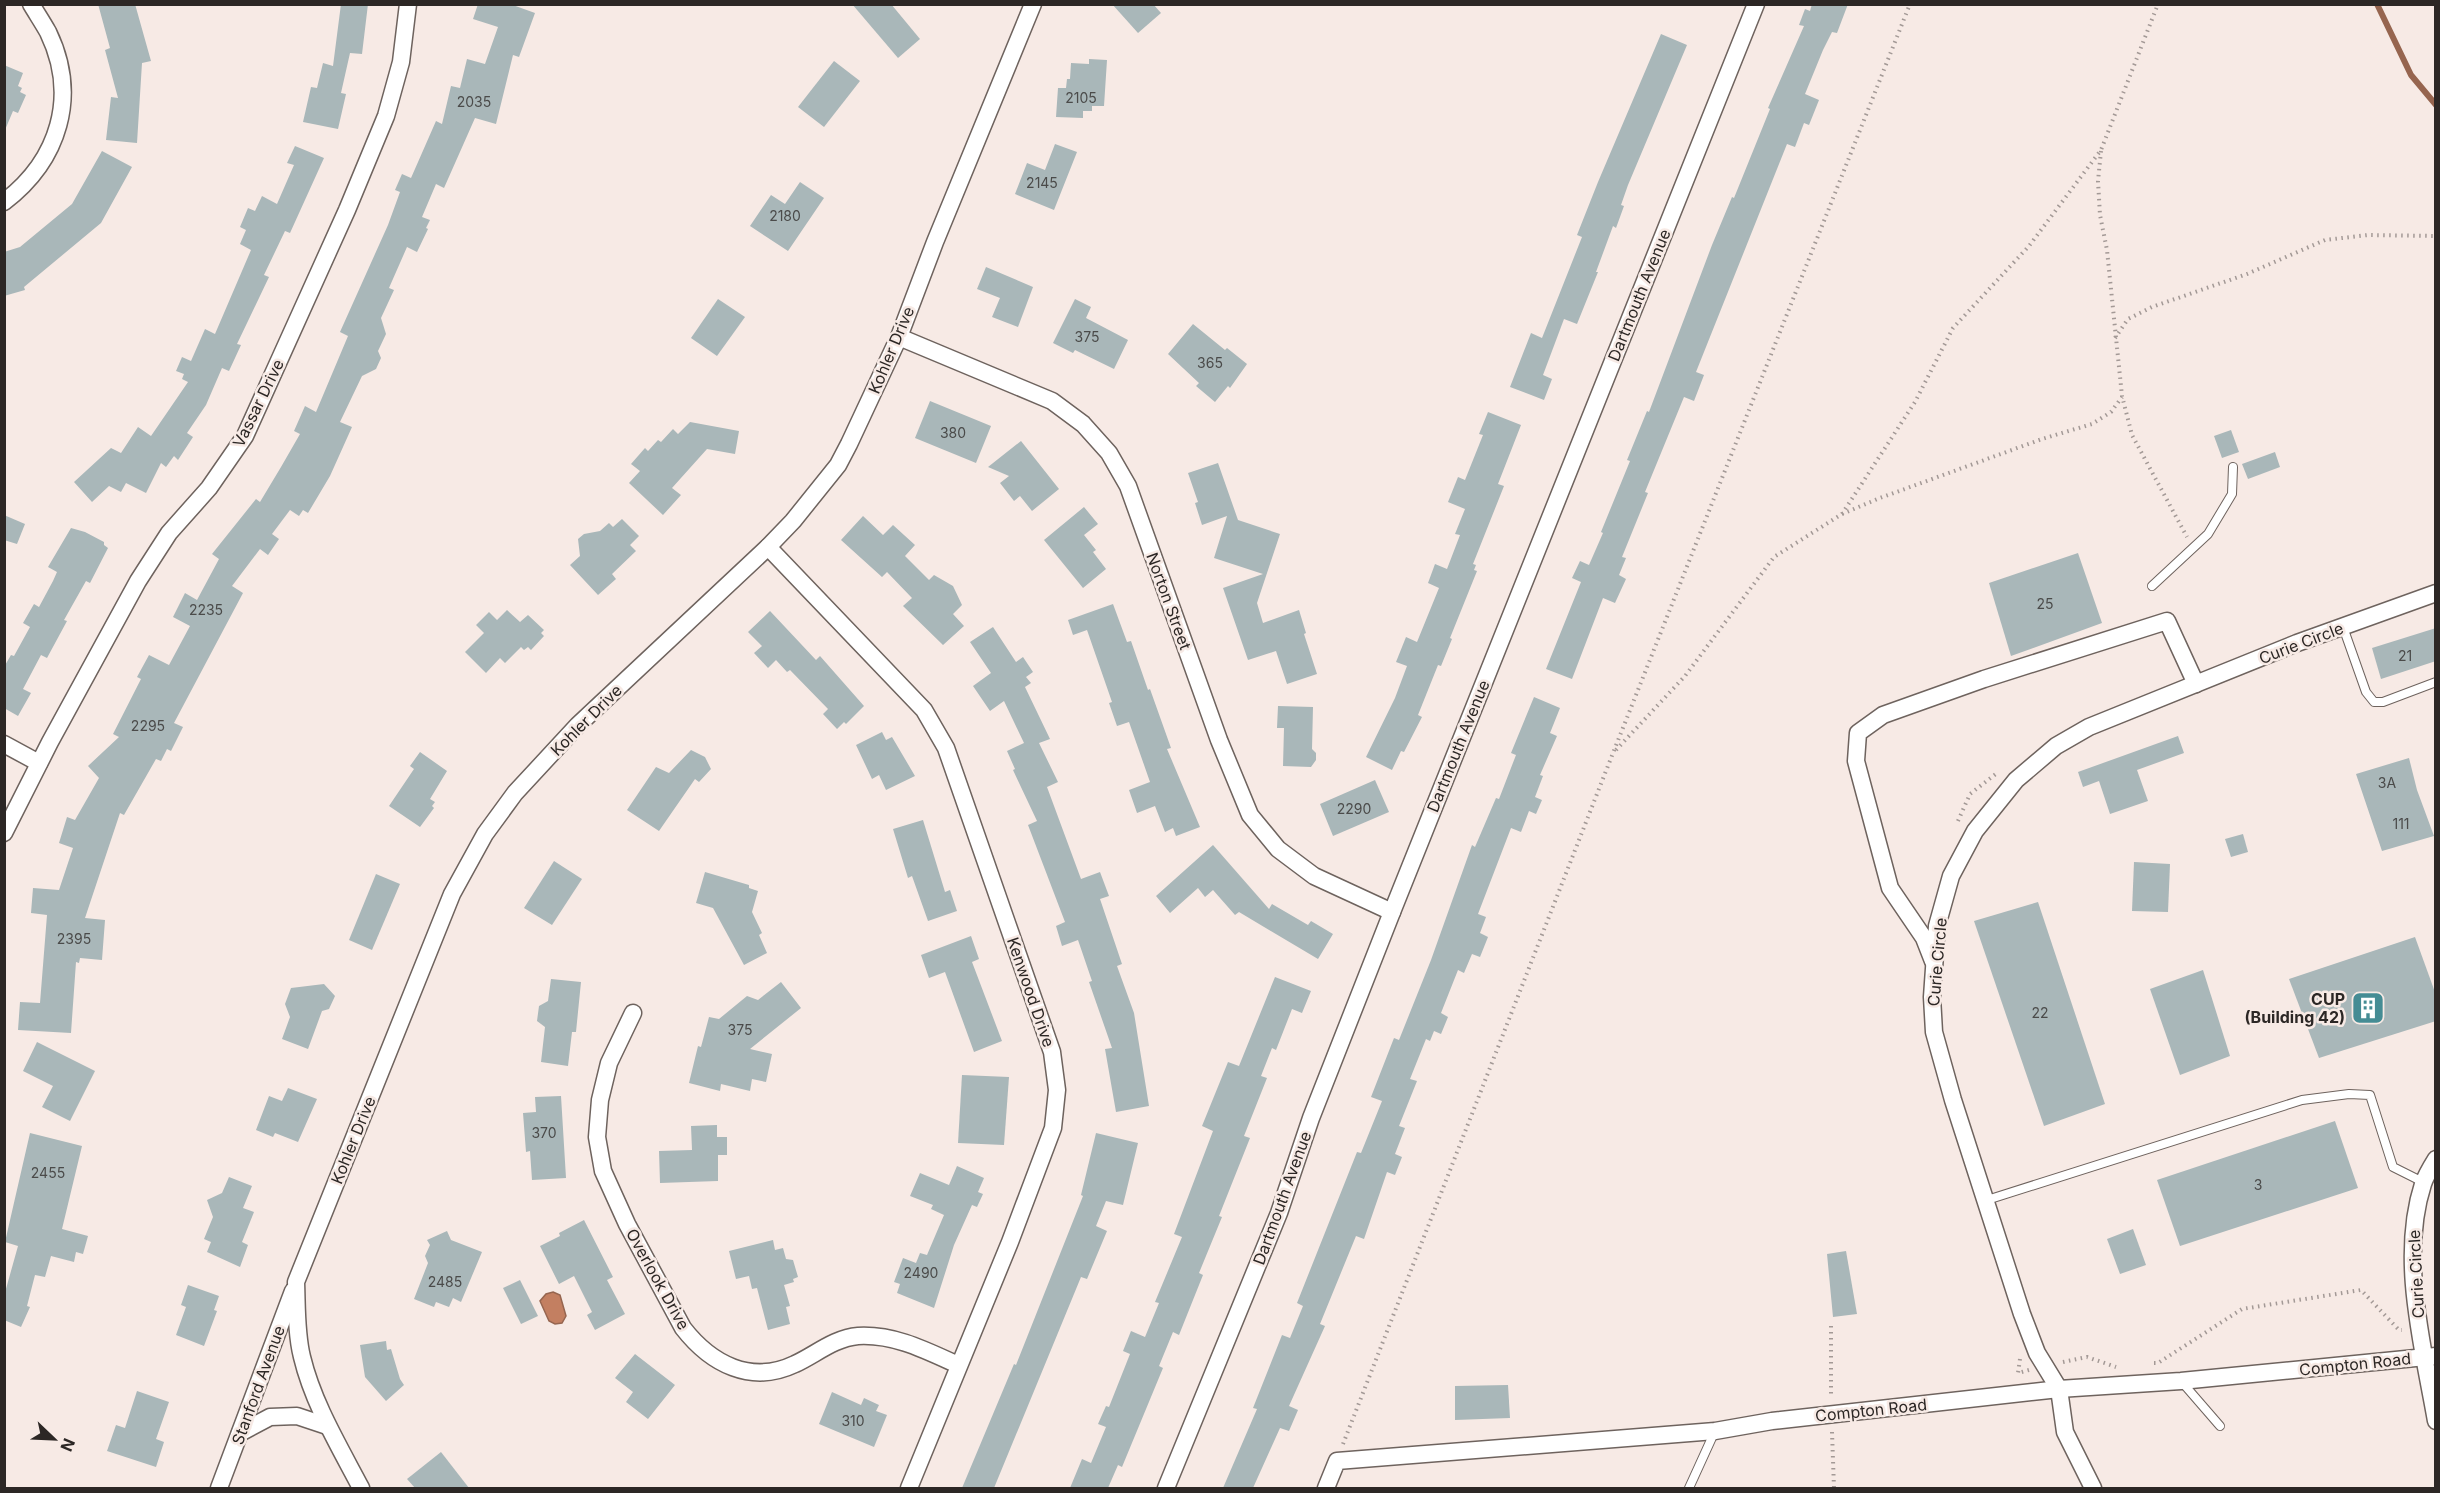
<svg xmlns="http://www.w3.org/2000/svg" width="2440" height="1493" viewBox="0 0 2440 1493" font-family="Inter,sans-serif">
  <rect width="100%" height="100%" fill="#f7eae5"/>
  <path fill="#c37f61" stroke="#96654f" stroke-width="1.5" d="M553 1292 560 1295 566 1316 562 1323 555 1324 549 1321 540 1301 546 1294Z"/>
  <g fill="none" stroke-linecap="round" stroke-linejoin="round">
    <path stroke="#96654f" stroke-width="6" d="M2377 4 2411 75 2436 105"/>
  </g>
  <g fill="#a9b7b9">
    <path d="M98 4H135L151 61 142 63 137 143 106 140 111 97 118 98 105 50 110 48Z"/>
    <path d="M341 4H368L362 54 350 53 341 93 346 94 338 129 303 122 311 87 317 88 323 63 333 66Z"/>
    <path d="M478 4H510L535 13 519 57 513 55 496 124 475 118 444 188 436 184 422 217 430 220 426 228 428 229 417 252 407 247 389 288 394 290 381 318 386 334 378 351 381 358 376 369 362 376 340 422 352 427 330 476 308 513 303 510 299 516 290 510 272 534 279 539 268 555 260 549 232 586 243 593 174 723 183 727 171 751 167 749 161 761 156 759 124 815 120 813 85 918 105 920 102 960 80 958 79 963 76 962 71 1033 18 1030 20 1002 40 1003 47 915 31 913 33 888 59 890 73 848 59 843 67 817 75 820 99 778 88 766 119 737 113 734 141 679 137 677 149 655 169 665 190 626 173 617 185 593 197 600 219 559 212 554 256 499 260 502 281 467 300 434 294 431 305 406 316 412 348 336 340 332 388 225 400 192 395 190 402 174 411 178 436 121 442 124 451 86 460 88 467 59 485 64 498 27 473 19Z"/>
    <path d="M852 4H891L920 39 898 58Z"/>
    <path d="M1112 4H1153L1161 13 1138 33Z"/>
    <path d="M1812 4H1848L1837 33 1832 32 1823 50 1805 94 1819 100 1809 125 1804 123 1795 147 1787 144 1696 372 1704 375 1694 401 1684 397 1645 492 1648 493 1622 557 1626 558 1619 575 1626 579 1615 603 1603 598 1572 679 1546 669 1581 582 1572 578 1580 561 1589 565 1603 533 1601 532 1630 461 1627 460 1647 411 1649 412 1712 245 1732 197 1734 198 1770 109 1768 108 1804 26 1799 25 1805 9 1810 11Z"/>
    <path d="M1661 34 1687 45 1628 185 1621 205 1624 206 1616 228 1613 226 1596 272H1598L1577 324 1564 319 1543 375 1552 379 1544 400 1510 387 1531 333 1542 338 1582 237 1577 235 1598 182Z"/>
    <path d="M1089 59 1107 60 1104 106H1092V111H1083V118L1056 117 1058 88H1066L1067 79H1070L1071 63 1089 64Z"/>
    <path d="M834 61 860 81 824 127 798 107Z"/>
    <path d="M4 65 23 73 18 86 22 88 20 92 26 95 18 113 13 111 5 130Z"/>
    <path d="M1055 144 1077 152 1054 210 1015 194 1027 163 1045 170Z"/>
    <path d="M295 146 324 158 290 233 285 231 264 275 269 277 237 344 241 345 229 371 222 368 206 405 187 433 193 437 178 460 174 456 166 467 161 463 146 493 126 483 121 492 109 486 92 502 74 482 111 448 121 453 138 427 151 436 188 382 182 379 184 374 176 371 182 357 191 361 205 329 215 334 251 250 240 244 246 230 240 227 248 208 255 211 262 196 277 204 294 165 287 163Z"/>
    <path d="M102 151 132 167 101 223 24 287 25 290 4 296V252L20 247 72 204Z"/>
    <path d="M800 182 824 198 788 251 750 226 771 195 785 204Z"/>
    <path d="M986 267 1033 287 1018 327 992 317 1000 298 977 289Z"/>
    <path d="M718 299 745 317 717 356 691 338Z"/>
    <path d="M1075 299 1091 307 1086 318 1128 340 1114 369 1075 350 1073 353 1053 343Z"/>
    <path d="M1193 324 1225 350 1227 348 1247 364 1230 388 1228 386 1215 402 1196 386 1199 383 1168 354Z"/>
    <path d="M930 401 991 426 976 463 915 438Z"/>
    <path d="M1488 412 1521 425 1498 484 1504 486 1473 564 1476 565 1474 570 1477 571 1450 638 1452 639 1441 666 1438 665 1418 715 1422 717 1404 752 1401 751 1392 770 1366 757 1395 698 1407 666 1396 662 1406 637 1417 642 1439 588 1428 583 1435 564 1447 569 1460 535 1455 534 1465 509 1448 502 1458 477 1465 480 1483 435 1479 434Z"/>
    <path d="M690 422 739 431 735 454 707 449 672 488 681 495 663 515 629 483 640 471 631 464 645 448 648 451 658 440 661 442 673 429 678 434Z"/>
    <path d="M2231 430 2239 452 2222 458 2214 436Z"/>
    <path d="M1021 441 1059 489 1032 511 1020 496 1014 501 1000 483 1009 476 988 467Z"/>
    <path d="M2275 452 2280 467 2248 479 2242 464Z"/>
    <path d="M1218 463 1238 520 1280 534 1257 603 1263 623 1299 610 1306 633 1304 634 1317 674 1287 684 1276 651 1248 660 1223 588 1263 574 1214 558 1227 516 1202 525 1195 503 1198 502 1188 473Z"/>
    <path d="M1084 507 1098 524 1084 535 1096 550 1093 552 1106 569 1083 588 1044 540Z"/>
    <path d="M4 515 25 524 17 544 4 540Z"/>
    <path d="M863 516 883 535 893 525 915 545 905 556 929 580 934 575 953 586 962 605 953 614 964 626 943 645 903 606 912 598 887 572 882 577 841 540Z"/>
    <path d="M622 519 639 536 630 545 636 551 612 574 616 579 598 595 570 565 580 556 578 539 584 534 600 531 609 523 613 527Z"/>
    <path d="M71 528 85 532 104 542V545L108 548 90 583 86 581 64 620 67 621 47 658 41 655 23 689 31 693 18 716 4 708V667L11 655 14 656 30 627 23 623 34 604 39 607 53 581 57 572 48 567Z"/>
    <path d="M2078 553 2102 623 2011 656 1989 583Z"/>
    <path d="M1113 604 1127 642 1131 641 1148 690 1150 689 1171 748 1167 749 1200 827 1176 836 1173 828 1165 832 1155 806 1137 813 1129 790 1150 782 1129 722 1117 726 1109 703 1112 702 1087 630 1073 635 1068 620Z"/>
    <path d="M507 610 520 622 528 615 544 630 541 633 544 636 531 650 528 647 524 650 521 647 505 663 500 658 486 673 465 652 484 633 476 625 489 612 497 620Z"/>
    <path d="M770 611 816 660 820 656 864 706 846 724 844 722 837 729 823 714 828 709 790 670 787 672 776 660 768 668 754 653 762 646 748 632Z"/>
    <path d="M993 627 1016 662 1023 657 1033 672 1026 677 1031 683 1025 687 1050 739 1039 743 1058 782 1047 787 1081 879 1100 872 1109 896 1100 899 1122 964 1117 966 1134 1013 1149 1106 1116 1112 1105 1049 1112 1048 1089 982 1092 981 1078 940 1062 946 1056 926 1065 922 1028 825 1037 821 1013 770 1015 769 1007 751 1024 743 1004 701 990 711 973 686 991 673 970 642Z"/>
    <path d="M2436 628V661L2381 679 2372 648Z"/>
    <path d="M1534 697 1560 708 1550 733 1557 736 1540 775 1543 776 1535 797 1542 800 1536 814 1529 811 1521 832 1511 828 1478 914 1486 917 1480 933 1488 937 1480 957 1472 954 1464 973 1458 970 1441 1013 1448 1017 1441 1034 1434 1031 1430 1041 1426 1039 1410 1079 1417 1081 1399 1126 1405 1128 1395 1154 1402 1157 1395 1175 1387 1172 1364 1239 1356 1236 1320 1324 1325 1326 1289 1406 1298 1410 1289 1431 1280 1428 1253 1488H1223L1257 1409 1253 1408 1282 1335 1290 1338 1303 1306 1297 1303 1357 1152 1361 1153 1382 1101 1371 1097 1394 1038 1399 1040 1431 960 1472 845 1475 847 1496 798 1499 799 1516 755 1511 753Z"/>
    <path d="M1278 706 1313 707 1312 749 1316 753V760L1311 767 1283 766 1284 728H1277Z"/>
    <path d="M882 732 886 740 892 737 915 776 886 790 879 775 872 779 856 745Z"/>
    <path d="M2178 736 2184 753 2137 770 2148 801 2110 814 2099 781 2083 787 2078 772Z"/>
    <path d="M691 750 705 757 711 769 699 782 695 779 659 831 627 810 656 767 669 773Z"/>
    <path d="M420 752 447 771 430 799 435 802 432 806 434 808 420 827 389 806 414 769 410 766Z"/>
    <path d="M2409 758 2417 790 2434 836 2382 851 2356 774Z"/>
    <path d="M1375 780 1389 812 1333 836 1320 804Z"/>
    <path d="M923 820 945 892 950 890 957 911 928 921 912 876 908 878 893 829Z"/>
    <path d="M2243 834 2248 852 2231 857 2225 839Z"/>
    <path d="M1213 845 1269 909 1272 904 1308 925 1311 921 1333 934 1318 959 1239 912 1235 915 1213 890 1205 897 1198 888 1170 913 1156 896Z"/>
    <path d="M554 861 582 879 552 925 524 908Z"/>
    <path d="M2134 862 2170 864 2168 912 2132 911Z"/>
    <path d="M705 872 749 885V888L758 891 752 912 762 933 759 935 767 953 744 965 713 908 696 903Z"/>
    <path d="M376 874 400 884 372 950 349 940Z"/>
    <path d="M2038 902 2105 1104 2044 1126 1974 921Z"/>
    <path d="M971 936 979 959 972 962 1002 1041 974 1052 945 972 929 978 921 955Z"/>
    <path d="M2415 937 2436 995V1021L2319 1058 2289 979Z"/>
    <path d="M2203 970 2230 1056 2180 1075 2150 989Z"/>
    <path d="M1275 977 1311 991 1302 1013 1292 1009 1276 1050 1272 1048 1261 1076 1267 1078 1244 1136 1250 1138 1219 1216 1222 1217 1199 1273 1203 1275 1179 1335 1173 1332 1159 1366 1163 1368 1122 1467 1118 1465 1108 1488H1070L1082 1459 1091 1463 1106 1427 1098 1424 1106 1406 1109 1407 1130 1354 1123 1351 1131 1331 1145 1337 1159 1303 1155 1302 1182 1237 1174 1234 1213 1131 1202 1126 1228 1062 1239 1066Z"/>
    <path d="M551 979 581 982 576 1032H572L568 1066 541 1062 545 1027 537 1021 539 1006 548 1001Z"/>
    <path d="M781 982 801 1008 750 1049 772 1054 766 1082 752 1079 750 1091 721 1084 720 1091 689 1083 698 1046 701 1047 709 1017 719 1019 747 996 758 1000Z"/>
    <path d="M324 984 335 996 329 1009 322 1011 308 1049 282 1039 290 1017 285 1004 291 988Z"/>
    <path d="M37 1042 95 1071 70 1121 42 1107 53 1086 23 1071Z"/>
    <path d="M962 1075 1009 1077 1004 1145 958 1143Z"/>
    <path d="M288 1088 317 1099 298 1142 275 1133 273 1137 256 1130 269 1096 282 1101Z"/>
    <path d="M561 1096 566 1178 532 1180 530 1151 526 1152 523 1113 536 1112 535 1097Z"/>
    <path d="M2335 1121 2358 1188 2180 1246 2157 1180Z"/>
    <path d="M717 1125V1137H727V1155H718V1181L660 1183 659 1151 692 1150 691 1126Z"/>
    <path d="M30 1133 82 1146 62 1229 88 1236 83 1254 76 1252 74 1262 51 1256 45 1277 35 1275 27 1306 30 1307 21 1327 4 1320V1296L18 1246 5 1242Z"/>
    <path d="M1096 1133 1138 1143 1123 1205 1106 1201 1096 1226 1107 1231 1087 1279 1081 1277 994 1488H962L1014 1364 1016 1365 1083 1196 1081 1195Z"/>
    <path d="M957 1166 984 1178 978 1192 983 1194 977 1207 972 1205 954 1245 934 1308 897 1293 900 1284 894 1282 903 1258 916 1263 920 1253 927 1255 944 1215 931 1209 933 1205 910 1196 920 1173 949 1185Z"/>
    <path d="M229 1177 252 1186 243 1208 254 1212 242 1242 248 1245 240 1267 207 1252 211 1242 204 1239 213 1217 207 1200 222 1193Z"/>
    <path d="M584 1220 613 1277 607 1280 625 1314 595 1330 587 1315 592 1312 574 1276 559 1284 540 1246 560 1236 559 1233Z"/>
    <path d="M2133 1229 2146 1265 2120 1274 2107 1239Z"/>
    <path d="M447 1231 451 1240 482 1252 461 1302 453 1298 449 1307 436 1302 434 1307 414 1299 428 1263 425 1256 430 1245 427 1240Z"/>
    <path d="M773 1240 775 1250 783 1248 786 1259 793 1260 798 1277 793 1279 794 1282 784 1285 790 1306 786 1307 790 1324 768 1330 757 1288 752 1289 749 1276 736 1279 729 1251Z"/>
    <path d="M1846 1251 1857 1314 1833 1317 1827 1254Z"/>
    <path d="M520 1280 538 1316 521 1324 503 1288Z"/>
    <path d="M188 1285 219 1296 214 1310 217 1311 204 1346 176 1335 186 1307 181 1305Z"/>
    <path d="M386 1341 387 1350 391 1349 400 1379 404 1385 386 1401 365 1377 360 1345Z"/>
    <path d="M635 1354 675 1385 648 1419 626 1402 633 1392 615 1378Z"/>
    <path d="M1508 1385 1510 1418 1455 1420V1386Z"/>
    <path d="M137 1391 169 1402 156 1439 164 1442 156 1467 107 1451 116 1425 125 1428Z"/>
    <path d="M832 1392 861 1405 864 1398 879 1405 876 1411 887 1415 874 1447 819 1424Z"/>
    <path d="M441 1452 469 1488H415L407 1479Z"/>
  </g>
  <g fill="none" stroke-linecap="round" stroke-linejoin="round">
    <g stroke="#6e635e" stroke-width="10">
      <g id="lane">
        <path d="M2152 586 2208 534 2232 494 2233 467"/>
        <path d="M2343 627 2366 692 2374 702H2383L2436 682"/>
        <path d="M1987 1200 2302 1100 2349 1094 2370 1095 2393 1167 2423 1182"/>
        <path d="M2181 1381 2220 1426"/>
        <path d="M1689 1488 1715 1431"/>
      </g>
    </g>
    <g stroke="#6e635e" stroke-width="19">
      <g id="street">
        <path d="M4 202C59 160 79 96 48 32 43 23 37 14 31 4"/>
        <path d="M899 337 1052 401 1083 424 1109 453 1128 486 1219 740 1250 815 1278 849 1314 876 1392 912"/>
        <path d="M768 547 924 710 946 748 1052 1052 1057 1090 1053 1128 1010 1242 909 1488"/>
        <path d="M4 744 39 763"/>
        <path d="M4 833 50 742 138 581 169 533 209 488 245 436 347 210 386 116 401 62 408 4"/>
        <path d="M1933 961 1924 938 1890 888 1856 761 1858 733 1883 715 1984 679 2167 621 2196 684"/>
        <path d="M633 1013 609 1063 600 1100 597 1137 603 1171 627 1224 683 1328C711 1364 751 1385 795 1364 815 1355 834 1338 858 1336 894 1334 925 1350 958 1365"/>
        <path d="M2436 1159C2431 1167 2426 1175 2423 1184 2399 1258 2423 1346 2436 1421"/>
        <path d="M240 1433 270 1417 297 1416 327 1426"/>
        <path d="M219 1488 293 1291"/>
        <path d="M361 1488C339 1446 313 1403 302 1357 296 1333 297 1307 296 1282L452 894 485 834 515 793 578 725 768 547 793 521 838 465 849 444 899 337 935 242 1033 4"/>
        <path d="M1166 1488 1279 1213 1311 1118 1392 912 1756 4"/>
        <path d="M1326 1488 1337 1461 1715 1431 1772 1421 2059 1389 2181 1381 2436 1356"/>
        <path d="M2093 1488 2065 1432 2059 1389 2037 1353 2022 1314 1953 1100 1934 1032 1932 997 1937 926 1951 876 1975 831 2016 780 2056 746 2089 727 2297 643 2436 593"/>
      </g>
    </g>
    <g stroke="#a39996" stroke-width="4" stroke-dasharray="1.5 4.5" stroke-linecap="butt">
      <path d="M2101 151 2098 181 2100 215 2107 250 2122 396 2132 435 2187 537"/>
      <path d="M2115 338 2128 319 2152 307 2247 274 2325 240 2368 235 2436 236"/>
      <path d="M1842 514 1880 498 2042 439 2092 424 2111 412 2122 397"/>
      <path d="M1616 750 1685 676 1774 557 1842 514 1915 402 1953 328 2029 246 2101 150 2158 4"/>
      <path d="M1958 821 1970 794 1997 773"/>
      <path d="M1831 1326V1397"/>
      <path d="M2020 1359 2018 1373 2029 1370"/>
      <path d="M2063 1362 2087 1357 2116 1367"/>
      <path d="M2154 1363H2158L2242 1309 2361 1290 2399 1330H2402"/>
      <path d="M1832 1432 1834 1488"/>
      <path d="M1343 1444 1613 753 1910 4"/>
    </g>
    <use href="#lane" stroke="#fff" stroke-width="8"/>
    <use href="#street" stroke="#fff" stroke-width="16"/>
  </g>
  <defs>
    <g id="building-square" transform="scale(1.725)"><rect x="-9" y="-9" width="18" height="18" rx="4" fill="#458c94" stroke="#f7eae5"/><path d="M-4-6H4V6H1V3H-1V6H-4ZM-2.5-4.3h1.7v1.8h-1.7ZM.8-4.3h1.7v1.8H.8ZM-2.5-1h1.7V.8h-1.7ZM.8-1h1.7V.8H.8Z" fill="#fff"/></g>
  </defs>
  <g fill-rule="evenodd">
    <use href="#building-square" x="2368" y="1008"/>
  </g>
  <g text-anchor="middle" dominant-baseline="central" stroke-width="5" stroke-linejoin="round" paint-order="stroke">
    <g font-size="14" fill="#4b4b4a">
      <text x="1081" y="97">2105</text>
      <text x="474" y="101">2035</text>
      <text x="1042" y="182">2145</text>
      <text x="785" y="215">2180</text>
      <text x="1087" y="336">375</text>
      <text x="1210" y="362">365</text>
      <text x="953" y="432">380</text>
      <text x="2045" y="603">25</text>
      <text x="206" y="609">2235</text>
      <text x="2405" y="655">21</text>
      <text x="148" y="725">2295</text>
      <text x="2387" y="782">3A</text>
      <text x="1354" y="808">2290</text>
      <text x="2401" y="823">111</text>
      <text x="74" y="938">2395</text>
      <text x="2040" y="1012">22</text>
      <text x="740" y="1029">375</text>
      <text x="544" y="1132">370</text>
      <text x="48" y="1172">2455</text>
      <text x="2258" y="1184">3</text>
      <text x="921" y="1272">2490</text>
      <text x="445" y="1281">2485</text>
      <text x="853" y="1420">310</text>
    </g>
    <g font-size="16" fill="#2c2725" stroke="#f7eae5">
      <text transform="translate(1639 295) rotate(-68)">Dartmouth Avenue</text>
      <text transform="translate(891 350) rotate(-67)">Kohler Drive</text>
      <text transform="translate(258 403) rotate(-64)">Vassar Drive</text>
      <text transform="translate(1169 601) rotate(70)">Norton Street</text>
      <text transform="translate(2301 643) rotate(-21)">Curie Circle</text>
      <text transform="translate(586 720) rotate(-45)">Kohler Drive</text>
      <text transform="translate(1458 746) rotate(-68)">Dartmouth Avenue</text>
      <text transform="translate(1937 962) rotate(-85)">Curie Circle</text>
      <text transform="translate(1031 992) rotate(71)">Kenwood Drive</text>
      <text transform="translate(353 1140) rotate(-68)">Kohler Drive</text>
      <text transform="translate(1282 1198) rotate(-70)">Dartmouth Avenue</text>
      <text transform="translate(2416 1274) rotate(-93)">Curie Circle</text>
      <text transform="translate(658 1279) rotate(61)">Overlook Drive</text>
      <text transform="translate(2355 1364) rotate(-6)">Compton Road</text>
      <text transform="translate(258 1385) rotate(-70)">Stanford Avenue</text>
      <text transform="translate(1871 1410) rotate(-6)">Compton Road</text>
    </g>
    <g font-size="16" font-weight="bold" fill="#2c2725" stroke="#f7eae5" text-anchor="end">
      <text x="2345" y="999">CUP<tspan x="2345" dy="18">(Building 42)</tspan></text>
    </g>
  </g>
  <rect width="2440" height="1493" fill="none" stroke="#2c2725" stroke-width="12"/>
  <g transform="translate(54 1439) rotate(113)" stroke="#f7eae5" stroke-width="4.5" paint-order="stroke">
  <path d="M0-4.5L10 22L0 15L-10 22Z" fill="#2c2725"/>
  <text y="-9" font-size="16" font-weight="bold" text-anchor="middle" fill="#2c2725">N</text>
  </g>
</svg>
